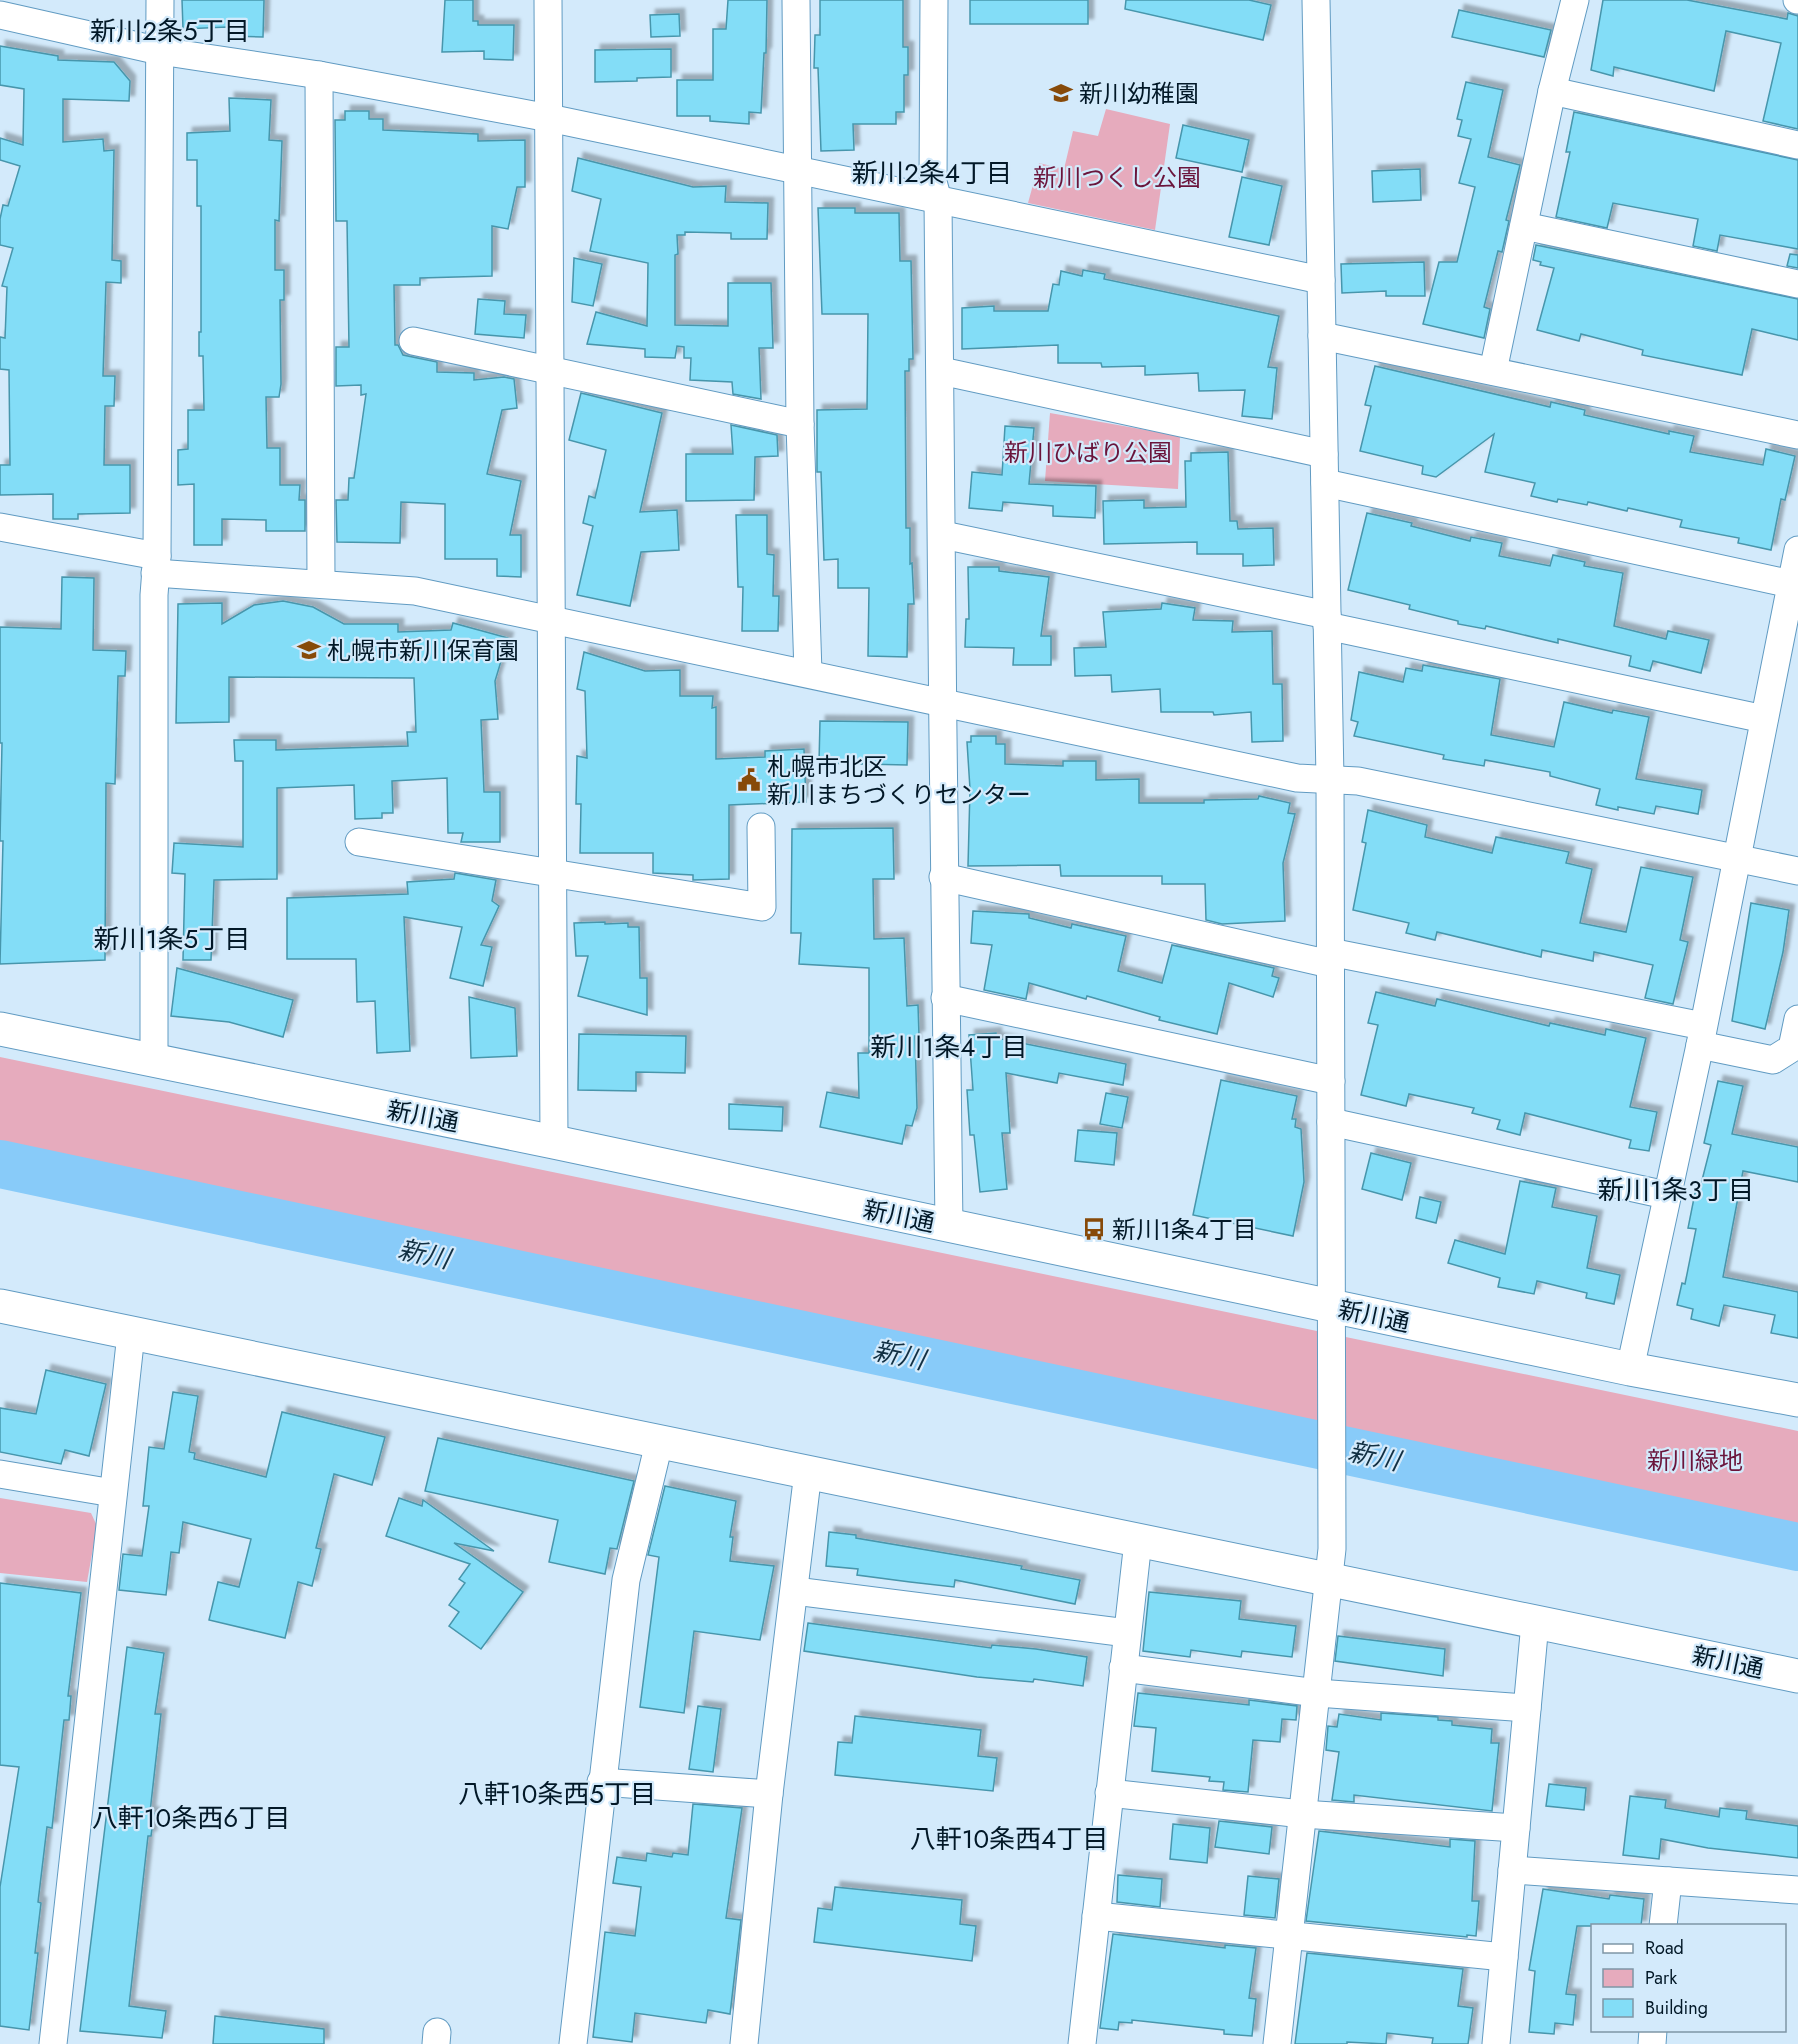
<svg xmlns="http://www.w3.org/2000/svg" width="1798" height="2044" viewBox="0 0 1798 2044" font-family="Jost,'Noto Sans JP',sans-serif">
  <defs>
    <filter id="shadow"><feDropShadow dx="5.5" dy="-5.5" stdDeviation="1.5" flood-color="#0004"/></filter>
  </defs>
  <rect width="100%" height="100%" fill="#d3eafb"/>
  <g fill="#e6abbd">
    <path d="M1106 109 1170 124 1155 230 1028 203 1039 163 1064 169 1073 131 1098 136Z"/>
    <path d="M1050 413 1180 436 1178 489 1045 481Z"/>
    <path d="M0 1057 1798 1431V1530L680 1293 0 1155Z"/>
    <path d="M0 1498 91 1513 97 1526 87 1582 0 1573Z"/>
  </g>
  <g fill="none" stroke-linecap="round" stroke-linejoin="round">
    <path stroke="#88cbf9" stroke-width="48" d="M0 1164 1798 1547"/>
  </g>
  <g fill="#83ddf7" stroke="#4796ac" stroke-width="1.5" filter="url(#shadow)">
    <path d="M182 0H264L263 37 227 36V27L183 29Z"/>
    <path d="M445 0H473V21H478V25H514L513 60 484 59V51L442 52Z"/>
    <path d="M728 0H767L766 53H764L761 113 749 112V124L710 121V116H677V80H713V29H726Z"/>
    <path d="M820 0H903V47H908V75H904V112H896V124H853L854 150 821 151 818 68H814L815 35H820Z"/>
    <rect x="970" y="0" width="118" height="24"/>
    <path d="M1126 0H1249L1271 5 1263 40 1125 9Z"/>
    <path d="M1603 0H1687L1787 19 1788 13 1798 16V129L1763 121 1781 43 1726 31 1714 91 1614 67 1613 76 1591 70Z"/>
    <path d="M1459 10 1551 30 1544 57 1452 37Z"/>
    <path d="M679 14 680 36 651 37 650 15Z"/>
    <path d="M0 46 58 56V60L114 62 130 81 129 101 63 99V142L103 139 104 151 114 150 112 260 121 261V283L106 282 103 376H115L114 406H105L104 465H130V513L78 514V519H53V494L0 495V465H10L9 370 0 369V337L5 338 7 287 2 286 13 248 0 245V219L3 205 8 206 20 166 0 160V138L23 145 24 89 0 85Z"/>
    <path d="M671 49V77L637 78V81L595 82V50Z"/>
    <path d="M1466 82 1503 90 1488 157 1520 165 1506 220 1509 221 1502 252 1498 251 1484 307 1490 309 1484 338 1423 324 1439 262H1457L1475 187 1459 183 1471 139 1458 136 1462 120 1457 119Z"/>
    <path d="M229 98 271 100 269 140 282 141 279 221 275 220V270H284V300H280L281 384 279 397H266L267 448H280V485H300L299 500H305V531H266V520L222 519V545H194V484L178 485V450L188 449V410H204L203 356H199V332H201V206H197V160H187V133L230 131Z"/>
    <path d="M345 111H369V119H383V130L478 134V141L525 140V187H517L508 229 492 226V276L420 278V285H394L395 345H398L403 355 437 362V372L474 373V380L504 377 514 379 517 408 502 410 487 474 521 481 510 535H521V577L497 576V559H445V504L401 502 400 543 337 542 336 500H348L349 478H354L366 394 361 395V385L336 386V347H349L347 221H336L335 120H345Z"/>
    <path d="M1574 112 1798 160V249L1720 235 1717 251 1693 246 1698 219 1613 203 1607 228 1556 217 1570 152H1566Z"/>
    <path d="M1183 125 1249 140 1242 172 1176 158Z"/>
    <path d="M578 158 693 187 726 186 725 202 768 203 767 239H731V233L685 232V235H677L678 254 675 255V325L728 326V283H771L773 348H759L761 399 733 394 732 382 690 380 691 358H684V347L677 346 675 358 645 357V349L587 344 596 312 647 326 648 263 590 251 601 199 572 191Z"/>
    <path d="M1420 169 1421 200 1373 202 1372 171Z"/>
    <path d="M1242 177 1282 186 1269 245 1229 237Z"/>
    <path d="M818 208H855V213H899L900 261H911L913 359H909V371H905L906 528H910V564L912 563 914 604H908L907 657 868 656 869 588H838V559L824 560 821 472H817V410L867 409 868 314H822Z"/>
    <path d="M1536 245 1798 299V340L1752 329 1742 375 1642 355 1643 350 1581 334 1579 341 1537 330 1554 268 1540 265 1541 262 1533 260Z"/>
    <path d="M1790 254 1798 255V268L1787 266Z"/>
    <path d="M574 258 602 264 593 306 572 302Z"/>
    <path d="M1424 262 1425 296H1386V291L1342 293 1341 264Z"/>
    <path d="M1083 270 1105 274 1104 279 1279 316 1268 367 1277 368 1272 419 1242 416 1245 390 1199 391 1198 373 1145 375V366L1102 367 1101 363H1058V345L962 349V308L994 306V311H1048L1053 284 1059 285 1061 271 1082 276Z"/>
    <path d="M478 299 505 301 504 314 526 315 524 338 475 334Z"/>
    <path d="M1375 366 1550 407 1551 402 1585 410 1584 415 1669 434V431L1694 436 1690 452 1763 465 1766 449 1795 456 1785 500 1781 499 1771 550 1738 543 1739 538 1680 527 1682 520 1628 508 1627 511 1588 502 1587 505 1558 499 1557 502 1531 496 1535 483 1485 472 1494 434 1436 477 1422 474 1423 466 1360 451 1371 406 1365 405Z"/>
    <path d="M581 393 662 413 640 512 677 510 679 550 641 552 630 606 577 595 593 526 583 523 589 496 595 498 606 450 569 440Z"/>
    <path d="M731 425 777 435 778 456 755 457 754 500 686 501V454H733Z"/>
    <path d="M1005 426 1034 428 1029 484 1096 486 1095 518 1053 516V506L1003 502 1002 511 969 508 972 472 1002 475Z"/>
    <path d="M1228 452 1230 521H1237L1238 529 1273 528 1274 565 1243 566V554H1197V542L1104 544 1103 501 1144 500V508L1186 507 1185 461H1191V453Z"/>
    <path d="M1367 513 1412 523 1411 526 1470 541 1471 537 1502 543 1499 556 1550 566 1553 555 1585 562 1584 566 1623 573 1614 626 1666 639 1668 631 1709 640 1701 673 1653 661 1650 671 1629 666 1631 656 1558 639V643L1486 626 1485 629 1458 624V621L1409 609 1410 605 1348 590Z"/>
    <path d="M736 515H767V554L774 555 773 596H779L778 631H742L743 587H738Z"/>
    <path d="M968 567H999V571L1049 577 1041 636H1051V665H1013L1014 648 965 647 966 619H969Z"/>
    <path d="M62 577 94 578 93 650 126 651 125 676H118L115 784 106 783 105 960 0 964 3 841H0L2 743H0V627L61 629Z"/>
    <path d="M283 601 313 607 344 624H398V632L451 630 453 623 508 638 495 681 498 719 481 720 484 792H500V842H461L463 833H448L447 778 392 781 393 813H382V818L355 819 354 785 277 788V879L214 880 211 960H183L185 874 172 873 174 843 243 847V761H235L234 740H276V750L408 746 407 732H416L414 678 229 677V722L176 723 178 604 222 603V624L254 605Z"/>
    <path d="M1162 603 1195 608 1193 620 1233 621 1232 632 1272 631 1273 684H1282L1283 741 1252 742 1251 712 1214 715 1213 712H1161L1160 689 1112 692 1111 675 1075 676 1074 648 1106 647 1103 612 1161 609Z"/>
    <path d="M584 652 645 671 680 670V696H713L712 708 716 707V759L765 757V751L804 749 806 802 729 805V879L693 880V875L653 873V853H580L581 804H576L577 756 587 758 585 691 577 689Z"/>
    <path d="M1423 665 1500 679 1491 735 1554 747 1564 702 1612 713 1613 710 1649 717 1636 779 1702 790 1698 814 1656 806 1654 814 1618 807V810L1596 805 1600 789 1550 776V772L1485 760 1484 766 1443 759 1444 755 1354 736 1358 722 1351 720 1359 672 1403 682 1406 668 1422 671Z"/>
    <path d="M820 721 908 722 907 765 819 763Z"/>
    <path d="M971 736H996V744H1005V764L1063 766V761H1096V780L1139 779V803H1204V800L1258 799 1259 796 1290 803 1288 813 1295 814 1283 863 1285 921 1222 924 1206 920 1205 884H1162V876H1061L1060 865 968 866 970 789 967 742H971Z"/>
    <path d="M1368 810 1427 825 1425 837 1492 853 1496 837 1569 852 1566 863 1592 869 1580 923 1626 932 1641 867 1693 877 1680 940 1688 942 1673 1004 1645 998 1653 965 1594 952 1593 961 1542 950 1541 957 1437 932 1435 940 1406 933 1409 923 1353 910 1366 843 1362 842Z"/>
    <path d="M893 828 894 879H873L874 939 904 938 907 1006 918 1005 919 1036H915L917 1108 912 1126 906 1125 902 1144 820 1127 827 1092 859 1098 858 1053H869V968L799 964 801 933H791L792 829Z"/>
    <path d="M455 873 496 880 492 901 499 906 481 945 492 947 483 986 450 978 462 927 404 917 410 1051 377 1053 375 1001 357 1002 356 959H287V898L408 894 407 882 454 879Z"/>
    <path d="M1751 903 1789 910 1783 952 1765 1029 1732 1021Z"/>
    <path d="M973 911 1029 914V918L1071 928 1072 924 1126 936 1118 971 1162 983 1172 945 1274 968 1272 976 1279 978 1273 997 1229 983 1217 1034 1159 1020 1160 1017 1087 996 1086 999 1029 983 1026 999 984 990 992 945 971 943Z"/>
    <path d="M605 922V924L628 923V927H639L640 978H647V1015L578 996 588 956H576L574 923Z"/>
    <path d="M177 968 293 1000 283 1037 229 1022 171 1016Z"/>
    <path d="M1376 992 1435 1006 1437 999 1549 1026 1550 1023 1605 1035 1606 1029 1646 1038 1630 1107 1657 1112 1649 1151 1629 1148 1631 1140 1525 1113 1520 1135 1497 1129 1500 1120 1472 1113 1474 1108 1409 1094 1406 1106 1361 1095 1378 1025 1368 1023Z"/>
    <path d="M469 997 515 1008 517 1056 471 1058Z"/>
    <path d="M996 1033V1038L1126 1064 1123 1085 1059 1073 1057 1083 1006 1073 1010 1133H1002L1007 1189 980 1192 974 1135H970L967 1090H973L969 1035Z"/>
    <path d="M579 1034 686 1036 685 1073 636 1072V1091L578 1090Z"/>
    <path d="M1221 1080 1297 1096 1292 1119H1296L1295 1127 1301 1129 1304 1182 1293 1236 1193 1215Z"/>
    <path d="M1718 1081 1743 1086 1732 1134 1798 1147V1182L1743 1171 1723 1277 1798 1292V1338L1771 1333 1775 1315 1724 1305 1719 1326 1691 1319 1693 1309 1677 1305 1682 1283 1685 1284 1696 1229 1688 1228 1696 1188H1700L1711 1145 1704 1143Z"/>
    <path d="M1106 1093 1128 1097 1122 1128 1100 1124Z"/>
    <path d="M729 1104 783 1107 782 1131 729 1129Z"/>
    <path d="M1078 1130 1117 1133 1114 1165 1075 1161Z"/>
    <path d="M1371 1153 1411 1163 1402 1200 1362 1189Z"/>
    <path d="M1520 1181 1556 1188 1552 1207 1597 1216 1587 1268 1620 1275 1614 1304 1586 1298 1587 1293 1537 1281 1534 1294 1498 1287 1500 1278 1448 1263 1455 1240 1505 1254Z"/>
    <path d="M1420 1197 1441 1202 1436 1223 1416 1218Z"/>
    <path d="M46 1370 106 1384 89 1456 65 1450 61 1464 0 1452V1408L36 1414Z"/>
    <path d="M173 1392 198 1396 189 1452 195 1453 194 1459 266 1477 282 1412 385 1437 372 1485 334 1474 316 1548 321 1549 312 1586 298 1582 285 1638 209 1620 218 1582 239 1587 251 1539 183 1522 179 1553 171 1552 166 1595 119 1590 123 1554 142 1556 149 1506H143L149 1447 164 1449Z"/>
    <path d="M438 1438 634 1481 617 1549 610 1548 605 1574 549 1562 558 1520 425 1491Z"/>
    <path d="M665 1486 736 1501 730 1537H733L730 1561 774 1566 760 1640 694 1631 684 1713 640 1707 659 1557 648 1555Z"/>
    <path d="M399 1498 422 1506 423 1500 494 1551 454 1543 523 1592 481 1649 449 1626 459 1612 449 1605 465 1583 459 1579 470 1564 386 1536Z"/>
    <path d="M829 1532 856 1535V1538L1022 1566 1021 1569 1080 1580 1075 1604 955 1580 954 1587 910 1582 857 1575 858 1569 826 1566Z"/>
    <path d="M0 1583 81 1593 68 1696H71L69 1720H64L52 1828 47 1827 38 1902 41 1903 35 1953H38L29 2030 0 2026V1887L19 1767 0 1765Z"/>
    <path d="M1149 1592 1241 1601 1239 1619 1296 1626 1292 1657 1242 1651 1241 1657 1191 1650 1190 1657 1143 1651Z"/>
    <path d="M808 1623 991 1648 992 1645 1036 1649 1087 1657 1083 1686 1034 1679 1033 1682 977 1677 804 1651Z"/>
    <path d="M1338 1636 1445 1649 1443 1676 1335 1661Z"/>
    <path d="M127 1647 164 1653 155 1714H161L150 1812 154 1813 151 1836H148L129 2006 166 2011 162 2038 80 2031Z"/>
    <path d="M1138 1693 1249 1705V1700L1297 1706 1296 1720 1282 1719 1280 1742 1253 1740 1248 1792 1223 1790 1224 1782 1209 1781 1210 1777 1152 1771 1156 1728 1134 1726Z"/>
    <path d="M698 1706 721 1709 713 1772 689 1769Z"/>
    <path d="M1381 1713 1438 1717V1720L1452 1721V1725L1492 1729 1491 1743H1499L1492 1811 1354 1795V1802L1332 1800 1339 1752 1326 1750 1328 1726 1337 1727 1339 1714 1381 1720Z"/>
    <path d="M855 1716 981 1730 978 1756 997 1758 993 1791 835 1775 838 1742 852 1743Z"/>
    <path d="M1549 1784 1586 1788 1584 1810 1546 1806Z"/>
    <path d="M1630 1796 1666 1800 1665 1808 1719 1817 1720 1808 1747 1811 1746 1819 1798 1826V1858L1708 1848 1661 1839 1659 1859 1623 1855Z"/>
    <path d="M693 1804 742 1808 726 1918 741 1920 730 2014 708 2010 706 2023 635 2013 632 2042 593 2037 605 1932 635 1936 641 1887 613 1883 617 1857 646 1861 647 1853 672 1857 673 1853 688 1855Z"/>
    <path d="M1219 1821 1272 1827 1269 1854 1215 1847Z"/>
    <path d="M1173 1824 1210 1828 1207 1863 1170 1859Z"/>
    <path d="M1319 1831 1450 1847V1839L1475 1841 1472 1901H1479L1476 1936 1467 1935V1937L1306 1921Z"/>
    <path d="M1118 1875 1162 1879 1160 1907 1117 1902Z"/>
    <path d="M1248 1876 1279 1879 1275 1918 1244 1915Z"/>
    <path d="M835 1887 962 1900 960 1924 976 1926 972 1961 814 1942 818 1908 832 1910Z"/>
    <path d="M1543 1889 1609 1899 1610 1895 1644 1899 1641 1926H1577L1566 1994 1576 1995 1573 2025 1555 2023 1554 2034 1529 2032 1535 1971 1529 1970Z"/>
    <path d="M1113 1934 1225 1948V1945L1256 1948 1249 1998 1256 1999 1252 2036 1224 2034V2030L1132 2020V2023L1119 2022 1118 2030 1100 2028Z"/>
    <path d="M1307 1953 1463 1969 1458 2006 1473 2008 1468 2044H1432L1433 2038 1387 2033 1386 2044 1347 2042V2044H1295Z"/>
    <path d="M215 2016 324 2029V2044H213Z"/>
  </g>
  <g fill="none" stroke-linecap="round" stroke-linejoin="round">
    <g stroke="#619bc2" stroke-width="29">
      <g id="minor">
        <path d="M548 0 554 1142"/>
        <path d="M796 0 800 424 808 673"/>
        <path d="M934 0 933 182 938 200C942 542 943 885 949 1227"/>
        <path d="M1797 0H1798"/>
        <path d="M0 15 160 51 319 75 549 118 1321 280"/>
        <path d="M319 75 321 584"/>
        <path d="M1552 91 1798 145"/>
        <path d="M1524 226 1798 284"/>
        <path d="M1322 336 1798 435"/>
        <path d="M413 341 800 424"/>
        <path d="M941 371 1324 454"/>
        <path d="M1493 371 1552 91 1575 0"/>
        <path d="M1325 483 1791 584"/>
        <path d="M0 527 157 556"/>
        <path d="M943 535 1327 615"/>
        <path d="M155 573 415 591 1297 778 1358 781 1798 871"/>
        <path d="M1327 626 1764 719"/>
        <path d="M359 842 762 907 761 827"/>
        <path d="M943 877 1330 964"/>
        <path d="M1330 952 1703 1026"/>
        <path d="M945 998 1331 1081"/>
        <path d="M1700 1045 1773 1060 1792 1048 1798 1019"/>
        <path d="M154 1061V595L157 556 160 0"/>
        <path d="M1331 1122 1666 1195"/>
        <path d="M1630 1369 1700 1045 1798 550"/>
        <path d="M0 1474 113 1493"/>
        <path d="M795 1591 1127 1633"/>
        <path d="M1123 1668 1317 1693 1527 1708"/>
        <path d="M601 1782 769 1794"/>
        <path d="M1109 1793 1302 1814 1516 1828"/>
        <path d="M1512 1870 1798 1890"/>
        <path d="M1096 1916 1504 1957"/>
        <path d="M1663 1926 1668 1881"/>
        <path d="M53 2044 131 1334"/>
        <path d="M436 2044 437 2032"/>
        <path d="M573 2044 626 1580 659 1443"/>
        <path d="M744 2044 769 1794 808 1472"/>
        <path d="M1082 2044 1138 1541"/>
        <path d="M1277 2044 1332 1549 1330 780 1316 0"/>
        <path d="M1496 2044 1535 1623"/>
        <path d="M1652 2044 1653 2030"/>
      </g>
    </g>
    <g stroke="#619bc2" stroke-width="35">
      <g id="tertiary">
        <path d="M0 1029 554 1142 1630 1369 1798 1400"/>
        <path d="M0 1306 1798 1676"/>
      </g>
    </g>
    <use href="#minor" stroke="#fff" stroke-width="27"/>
    <use href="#tertiary" stroke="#fff" stroke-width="33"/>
  </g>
  <defs>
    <g id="school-bare" transform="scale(1.8)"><path d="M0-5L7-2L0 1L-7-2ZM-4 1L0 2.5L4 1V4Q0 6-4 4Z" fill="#874a09" stroke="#d3eafb" stroke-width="2.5" paint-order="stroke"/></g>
    <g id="civic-bare" transform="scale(1.8)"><path d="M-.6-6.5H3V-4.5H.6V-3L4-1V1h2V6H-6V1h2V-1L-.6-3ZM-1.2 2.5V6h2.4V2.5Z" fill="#874a09" stroke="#d3eafb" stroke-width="2.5" paint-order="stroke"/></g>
    <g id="bus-bare" transform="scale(1.8)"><path d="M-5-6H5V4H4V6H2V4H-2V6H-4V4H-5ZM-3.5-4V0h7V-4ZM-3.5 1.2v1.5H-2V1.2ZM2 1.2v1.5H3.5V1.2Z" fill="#874a09" stroke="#d3eafb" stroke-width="2.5" paint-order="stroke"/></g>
  </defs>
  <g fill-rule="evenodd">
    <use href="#school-bare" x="1061" y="93"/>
    <use href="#school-bare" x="309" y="650"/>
    <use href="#civic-bare" x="749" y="780"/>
    <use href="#bus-bare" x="1094" y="1229"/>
  </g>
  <g text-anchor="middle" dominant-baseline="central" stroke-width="4.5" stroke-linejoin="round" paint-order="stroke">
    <g font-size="24" fill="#021827" stroke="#d3eafb" text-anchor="start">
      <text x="1079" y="93">新川幼稚園</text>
      <text x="327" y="650">札幌市新川保育園</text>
      <text x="767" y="766">札幌市北区<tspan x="767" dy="28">新川まちづくりセンター</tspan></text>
      <text x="1112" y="1229">新川1条4丁目</text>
    </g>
    <g font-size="24" fill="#6a143b" stroke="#d3eafb">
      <text x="1117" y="177">新川つくし公園</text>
      <text x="1088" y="452">新川ひばり公園</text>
      <text x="1695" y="1460">新川緑地</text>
    </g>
    <g font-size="24" fill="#021827" stroke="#d3eafb">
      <text transform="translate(423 1116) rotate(11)">新川通</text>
      <text transform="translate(899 1216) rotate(12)">新川通</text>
      <text transform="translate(1374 1316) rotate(12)">新川通</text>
      <text transform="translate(1728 1662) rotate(12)">新川通</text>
    </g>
    <g font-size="26" fill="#021827" stroke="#d3eafb">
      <text x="170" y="31">新川2条5丁目</text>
      <text x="932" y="173">新川2条4丁目</text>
      <text x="172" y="939">新川1条5丁目</text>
      <text x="949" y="1047">新川1条4丁目</text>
      <text x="1676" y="1190">新川1条3丁目</text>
      <text x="557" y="1794">八軒10条西5丁目</text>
      <text x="191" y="1818">八軒10条西6丁目</text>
      <text x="1009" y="1839">八軒10条西4丁目</text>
    </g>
    <g font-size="26" font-style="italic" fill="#123043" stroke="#d3eafb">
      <text transform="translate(424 1254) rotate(12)">新川</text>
      <text transform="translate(899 1355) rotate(12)">新川</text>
      <text transform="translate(1374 1456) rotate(12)">新川</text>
    </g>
  </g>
  <rect x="1591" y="1924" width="195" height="108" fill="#d3eafb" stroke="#7f96a6" stroke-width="1.5"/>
  <rect x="1603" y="1944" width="30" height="9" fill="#ffffff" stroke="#7f96a6" stroke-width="1.5"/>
  <text x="1645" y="1954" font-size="18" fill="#021827">Road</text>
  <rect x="1603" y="1969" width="30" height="18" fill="#e6abbd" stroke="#7f96a6" stroke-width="1.5"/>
  <text x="1645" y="1984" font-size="18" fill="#021827">Park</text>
  <rect x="1603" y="1999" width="30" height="18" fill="#83ddf7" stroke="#7f96a6" stroke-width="1.5"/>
  <text x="1645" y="2014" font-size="18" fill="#021827">Building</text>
</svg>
